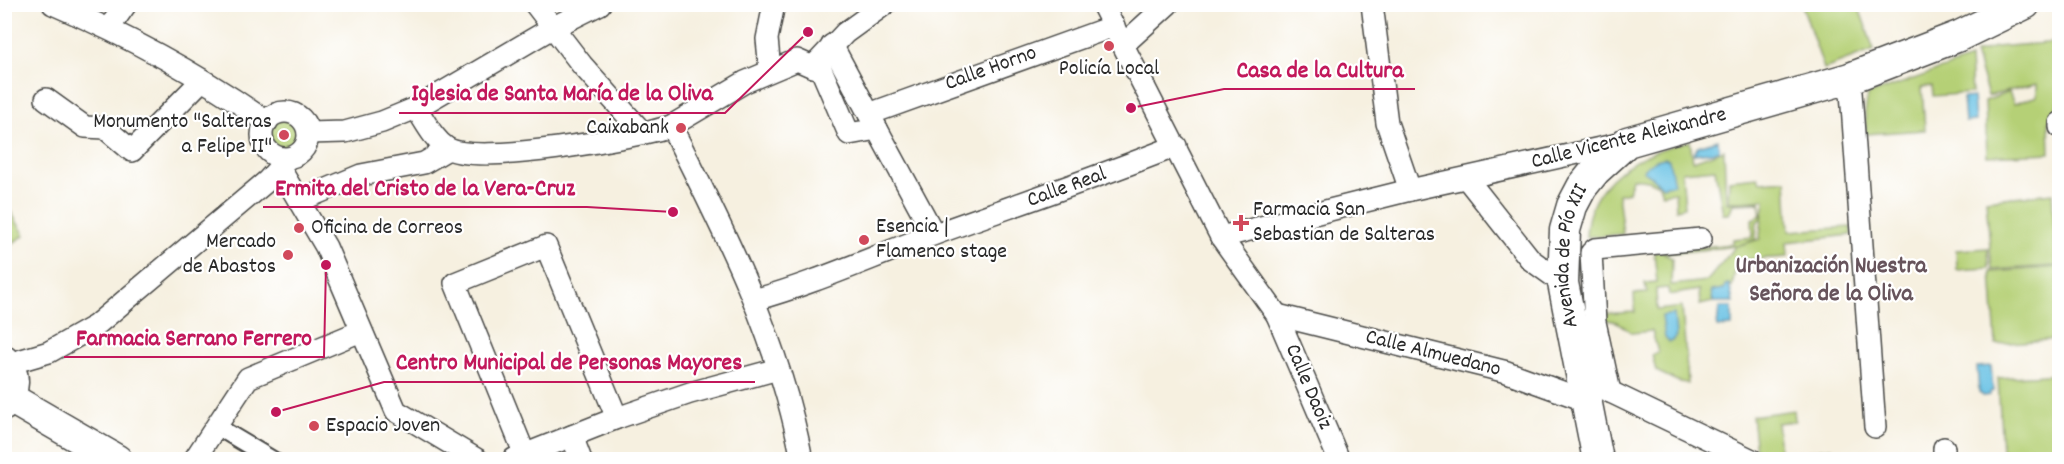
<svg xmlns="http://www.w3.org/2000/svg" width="2064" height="464" viewBox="0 0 2064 464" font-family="Dekko,sans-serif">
  <rect width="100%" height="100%" fill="#fff"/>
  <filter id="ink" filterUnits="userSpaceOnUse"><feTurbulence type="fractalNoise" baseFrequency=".0167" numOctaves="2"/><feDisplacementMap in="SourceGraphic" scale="12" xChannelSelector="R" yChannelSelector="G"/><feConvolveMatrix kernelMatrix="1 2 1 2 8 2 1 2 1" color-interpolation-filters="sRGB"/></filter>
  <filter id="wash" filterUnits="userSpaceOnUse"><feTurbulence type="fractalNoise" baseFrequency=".008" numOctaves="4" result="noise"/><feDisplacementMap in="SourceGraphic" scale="24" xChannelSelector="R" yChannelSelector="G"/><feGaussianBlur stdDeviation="1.35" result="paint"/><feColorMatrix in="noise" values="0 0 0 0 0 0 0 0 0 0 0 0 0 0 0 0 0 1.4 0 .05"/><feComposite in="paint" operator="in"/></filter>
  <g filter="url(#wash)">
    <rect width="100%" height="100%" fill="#f6f0e0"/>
    <g fill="#b5d076" stroke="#707e50" stroke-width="1.5" fill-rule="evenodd">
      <path d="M1802 5H1858L1874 50 1824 69Z"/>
      <path d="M2059 42V103L2049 120 2050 153 1987 156 1985 101 2009 92 2014 104 2037 96V84L1988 96 1975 53 1995 47Z"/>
      <path d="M1970 59 1972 93 1933 96 1932 86 1922 87 1925 130 1866 134 1865 112 1868 95Z"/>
      <circle cx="285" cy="135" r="18"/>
      <path d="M1690 141 1693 161 1724 150 1726 203 1760 201 1762 218 1757 222 1756 239 1737 246 1760 239C1760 225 1764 213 1765 199L1728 202 1729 180 1758 177 1760 182 1786 180 1789 231 1851 227V235L1787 242 1788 257 1741 260 1743 270H1735L1732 287 1727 284 1724 289 1711 291 1713 302 1700 305 1699 290 1669 295 1668 288 1656 289 1657 310 1682 307 1688 383 1679 382 1656 371 1652 355 1658 352 1652 331 1632 333 1617 322 1603 319 1602 314 1635 312 1634 294 1647 293 1645 283 1657 282 1654 252 1733 244V239L1753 237 1752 219 1761 215 1759 203 1733 204 1729 214H1723L1715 169 1682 172 1685 207 1676 209 1675 192 1662 194 1659 185 1648 180 1632 178 1629 192 1618 194 1623 234 1586 237C1587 180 1640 152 1690 141ZM1736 246 1707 281 1671 285 1672 258 1664 254Z"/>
      <path d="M2052 193 2057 266 1992 270 1986 200Z"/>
      <path d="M5 203 25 235 5 248H4Z"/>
      <path d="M1988 248 1989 268 1957 270 1956 250Z"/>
      <path d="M2059 267V339L1996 344 1991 272Z"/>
      <path d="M2059 374V447L2002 451 1998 378Z"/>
      <path d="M1794 410 1795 421 1777 423 1780 451C1794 456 1817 449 1832 448L1833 459H1781L1756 451 1752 416Z"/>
    </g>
    <g fill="#66c1e4" stroke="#487688" stroke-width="1.5">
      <path d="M1973 97 1975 121 1965 122 1963 98Z"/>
      <path d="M1718 140 1719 151 1694 154 1698 146Z"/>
      <path d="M1665 158 1669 160 1674 184 1663 187 1643 170 1655 160Z"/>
      <path d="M1729 284 1733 302H1713L1711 291 1724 289 1725 285Z"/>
      <path d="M1719 307H1732V326L1717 327Z"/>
      <path d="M1674 314 1676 336 1673 341 1669 342 1665 338 1662 316Z"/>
      <path d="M1991 366 1993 391 1990 392V395L1983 396 1979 392 1977 367Z"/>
    </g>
  </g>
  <g filter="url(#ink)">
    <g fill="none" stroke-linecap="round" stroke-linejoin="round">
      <g stroke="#494946" stroke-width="20">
        <path id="pedestrian" d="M216 426 273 460"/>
      </g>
      <g stroke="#494946" stroke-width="24">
        <g id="minor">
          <path d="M53 4C128 36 200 75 267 122"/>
          <path d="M535 4 582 65 643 133"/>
          <path d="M1102 4 1221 237 1277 315 1339 460"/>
          <path d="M1372 4 1387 123 1410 190"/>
          <path d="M109 28 126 4"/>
          <path d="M1124 44 1168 4"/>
          <path d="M818 62 849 134 877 129 832 45"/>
          <path d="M770 70 767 39 774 4"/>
          <path d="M1850 78 1875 427"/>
          <path d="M46 99 85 127 105 128 132 151 202 80"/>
          <path d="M416 108C425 121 433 139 447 148 477 166 635 138 671 126L745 82 797 60 813 67 845 33 885 4"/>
          <circle cx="285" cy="135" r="23"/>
          <path d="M869 114 1114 26"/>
          <path d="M2060 123V127"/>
          <path d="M671 126C725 232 780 341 802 460"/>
          <path d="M877 129 934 234"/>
          <path d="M308 133 345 132 382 122 416 108 552 28 600 4"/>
          <path d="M279 167 326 247 396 411 478 460"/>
          <path d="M1467 179 1531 260 1563 283"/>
          <path d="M299 201 361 175 424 163 448 149"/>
          <path d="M1221 237 1410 190 1623 143"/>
          <path d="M754 300C816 283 874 256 935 234 1015 205 1096 178 1176 146"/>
          <path d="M1277 315 1507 372 1587 401"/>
          <path d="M8 364 49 352 95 326 267 181 287 159"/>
          <path d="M1598 386 1752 460"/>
          <path d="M1610 392 1595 322 1591 253 1595 249 1701 239"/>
          <path d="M572 436 581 460"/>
          <path d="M1944 448V460"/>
          <path d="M525 455 455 283 546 246 617 418"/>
          <path d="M514 459 617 418 690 393 778 369"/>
          <path d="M194 460 248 378 361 331"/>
        </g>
      </g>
      <g stroke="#494946" stroke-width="33">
        <g id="secondary">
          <path d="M4 361C17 374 15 391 4 405"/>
          <path d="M10 398 117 460"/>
          <path id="s1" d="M1598 460 1563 283 1565 230 1572 206 1582 187 1595 171 1627 142 1850 78 1959 36 2025 4"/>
        </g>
      </g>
      <use href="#pedestrian" stroke="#fff" stroke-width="16"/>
      <use href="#minor" stroke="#fff" stroke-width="21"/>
      <use href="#secondary" stroke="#fff" stroke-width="30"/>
    </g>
  </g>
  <g fill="#d1495b" stroke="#fff" stroke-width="2">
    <circle cx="1109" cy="46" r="6"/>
    <circle cx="681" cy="128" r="6"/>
    <circle cx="284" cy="135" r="6"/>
    <path d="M1238 214h6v6h6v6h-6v6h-6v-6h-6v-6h6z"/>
    <circle cx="299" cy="228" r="6"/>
    <circle cx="864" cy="240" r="6"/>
    <circle cx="288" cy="255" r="6"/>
    <circle cx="314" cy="426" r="6"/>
  </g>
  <g text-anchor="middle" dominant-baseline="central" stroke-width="4.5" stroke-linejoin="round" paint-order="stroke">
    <g font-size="22" fill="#2b2b2b" stroke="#fff">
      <text transform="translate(991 69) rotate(-20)">Calle Horno</text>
      <text transform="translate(1629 139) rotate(-14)">Calle Vicente Aleixandre</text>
      <text transform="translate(1067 188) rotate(-20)">Calle Real</text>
      <text stroke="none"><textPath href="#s1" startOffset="208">Avenida de Pío XII</textPath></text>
      <text transform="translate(1433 354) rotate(14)">Calle Almuedano</text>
      <text transform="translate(1308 387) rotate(67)">Calle Daoiz</text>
    </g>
    <g font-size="22" fill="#2b2b2b" stroke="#fff" text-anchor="start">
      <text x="1109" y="69" text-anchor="middle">Policía Local</text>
      <text x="272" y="122" text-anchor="end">Monumento "Salteras<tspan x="272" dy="25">a Felipe II"</tspan></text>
      <text x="669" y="128" text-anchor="end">Caixabank</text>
      <text x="1253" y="210">Farmacia San<tspan x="1253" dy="25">Sebastian de Salteras</tspan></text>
      <text x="876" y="227">Esencia |<tspan x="876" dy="25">Flamenco stage</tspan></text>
      <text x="311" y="228">Oficina de Correos</text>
      <text x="276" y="242" text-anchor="end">Mercado<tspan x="276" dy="25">de Abastos</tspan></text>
      <text x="326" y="426">Espacio Joven</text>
    </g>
    <g font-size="24" font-weight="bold" fill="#67545c" stroke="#fff">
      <text x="1831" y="267">Urbanización Nuestra<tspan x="1831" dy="28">Señora de la Oliva</tspan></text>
    </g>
  </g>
  <path fill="none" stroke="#c2185b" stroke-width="2" d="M1131 108L1224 89H1415M808 32L725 113H399M673 212L587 207H263M326 265L324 357H64M276 412L384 382H755"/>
  <g fill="#c2185b" stroke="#fff" stroke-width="2">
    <circle cx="1131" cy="108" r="6"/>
    <circle cx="808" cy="32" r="6"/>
    <circle cx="673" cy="212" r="6"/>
    <circle cx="326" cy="265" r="6"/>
    <circle cx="276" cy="412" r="6"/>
  </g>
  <g font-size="24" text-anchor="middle" font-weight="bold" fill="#c2185b" stroke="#fff" stroke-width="4.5" stroke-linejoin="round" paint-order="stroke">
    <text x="1320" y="77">Casa de la Cultura</text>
    <text x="562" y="100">Iglesia de Santa María de la Oliva</text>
    <text x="425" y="195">Ermita del Cristo de la Vera-Cruz</text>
    <text x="194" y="345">Farmacia Serrano Ferrero</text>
    <text x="569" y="369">Centro Municipal de Personas Mayores</text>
  </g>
  <rect width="2064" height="464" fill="none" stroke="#fff" stroke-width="24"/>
</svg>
